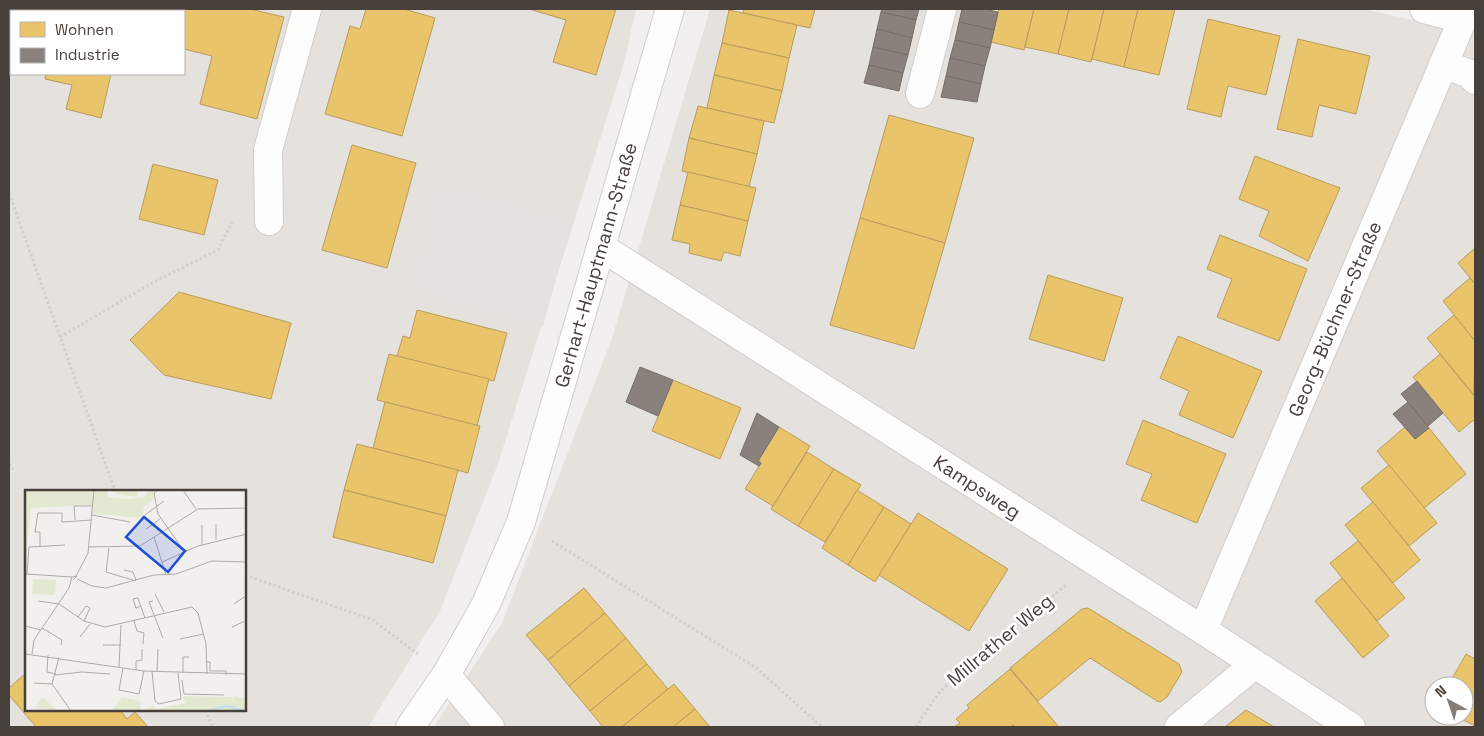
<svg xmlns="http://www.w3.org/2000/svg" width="1484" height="736" viewBox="0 0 1484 736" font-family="'Space Grotesk',sans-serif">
  <rect width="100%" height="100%" fill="#f2f0ee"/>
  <g fill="#e5e1dc" fill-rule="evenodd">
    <path d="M9 9H636L624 63 498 464 440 611 368 727H9ZM11 11H184V74H11ZM26 491H245V710H26Z"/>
    <path d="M710 9H1364L1475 34V727H434L502 623 612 338ZM1434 686H1464V716H1434Z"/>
  </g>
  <path fill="#e4e1df" d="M438 184 572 220 543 326 410 290Z"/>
  <g fill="#e9c46a" stroke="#b99c5c">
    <path d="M44 9H127V11H43Z"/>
    <path d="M156 9H250L284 17 257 119 200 104 212 56 184 49V11H155Z"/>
    <path d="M366 9H404L435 18 402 136 325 114 350 26 360 29Z"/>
    <path d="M529 9H616L596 75 553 62 566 20Z"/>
    <path d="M744 9H815L810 28 743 13Z"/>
    <path d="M999 9H1034L1024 50 991 42Z"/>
    <path d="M1034 9H1069L1058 54 1025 47Z"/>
    <path d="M1069 9H1104L1091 62 1058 54Z"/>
    <path d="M1104 9H1138L1124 67 1092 59Z"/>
    <path d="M1138 9H1175L1159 75 1124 67Z"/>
    <path d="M729 10 797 25 789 58 722 43Z"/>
    <path d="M1208 19 1280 36 1266 95 1228 86 1221 117 1187 109Z"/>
    <path d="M1298 39 1370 56 1356 114 1319 105 1312 137 1277 129Z"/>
    <path d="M722 43 789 58 782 91 714 75Z"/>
    <path d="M46 74H111L101 118 66 109 72 85 45 79Z"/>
    <path d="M714 75 782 91 774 123 707 108Z"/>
    <path d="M698 106 764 121 757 154 689 138Z"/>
    <path d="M889 115 974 138 945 243 860 218Z"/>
    <path d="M689 138 757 154 749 187 682 171Z"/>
    <path d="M352 145 416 163 387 268 322 250Z"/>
    <path d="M1255 156 1340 188 1308 261 1259 236 1269 211 1239 199Z"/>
    <path d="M153 164 218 180 204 235 139 219Z"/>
    <path d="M688 172 756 188 748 221 680 205Z"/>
    <path d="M680 205 748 221 740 256 724 252 721 261 689 253 690 244 672 240Z"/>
    <path d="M860 218 945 243 914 349 830 325Z"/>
    <path d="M1220 235 1307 269 1279 341 1217 317 1232 279 1207 269Z"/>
    <path d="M1475 248V284L1458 263Z"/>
    <path d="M1048 275 1123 298 1104 361 1029 339Z"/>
    <path d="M1470 278 1475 284V341L1443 301Z"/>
    <path d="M179 292 291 323 271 399 164 375 130 340Z"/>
    <path d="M417 310 507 333 494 381 397 356 403 336 410 338Z"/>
    <path d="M1454 315 1475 341 1474 395 1427 338Z"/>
    <path d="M1178 336 1262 371 1233 438 1179 415 1189 391 1160 378Z"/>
    <path d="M389 354 489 379 477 426 377 400Z"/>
    <path d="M1440 354 1475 397V419L1459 432 1413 377Z"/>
    <path d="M673 380 741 408 720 459 652 431Z"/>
    <path d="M385 402 480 426 468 473 373 448Z"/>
    <path d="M1143 420 1226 454 1197 523 1141 500 1152 474 1126 464Z"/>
    <path d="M779 427 810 446 773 506 745 489 761 463 758 461Z"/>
    <path d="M1405 427 1415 439 1429 428 1466 474 1424 508 1377 451Z"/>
    <path d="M357 444 458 470 446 516 344 490Z"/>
    <path d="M807 452 834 469 798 526 771 509Z"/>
    <path d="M1389 465 1437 523 1409 546 1361 488Z"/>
    <path d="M834 469 861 485 825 542 798 526Z"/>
    <path d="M344 490 446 516 433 563 333 537Z"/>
    <path d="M857 490 884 507 848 565 822 548Z"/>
    <path d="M1373 502 1420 560 1393 583 1345 525Z"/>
    <path d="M884 507 911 524 875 582 848 565Z"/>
    <path d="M918 513 1008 569 969 631 879 575Z"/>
    <path d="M1358 541 1405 598 1377 621 1330 563Z"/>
    <path d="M1342 578 1389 636 1363 658 1315 601Z"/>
    <path d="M584 588 605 613 548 660 526 635Z"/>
    <path d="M1088 608 1179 664 1182 672 1167 697 1160 702 1157 701 1090 658 1038 701 1010 668 1082 609Z"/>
    <path d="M605 613 626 638 569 686 548 660Z"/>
    <path d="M626 638 647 664 590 711 569 686Z"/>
    <path d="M1466 654 1475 659V726L1456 716H1464V686H1448Z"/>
    <path d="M647 664 668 689 622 727H603L590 711Z"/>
    <path d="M1010 669 1059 727H1015L1013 725 1010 727H954L960 723 956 719 969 708 967 705Z"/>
    <path d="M26 673V710H120L127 719 135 712 148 727H36L9 695V688Z"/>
    <path d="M674 684 695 709 673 727H622Z"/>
    <path d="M695 709 710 727H673Z"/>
    <path d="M1246 710 1274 727H1225Z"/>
  </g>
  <g fill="#8a817c" stroke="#766e68">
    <path d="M882 9H919L916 20 881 12Z"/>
    <path d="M962 9H984L998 12 994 30 959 22Z"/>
    <path d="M881 12 916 20 912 38 877 29Z"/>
    <path d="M959 22 994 30 990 48 955 40Z"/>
    <path d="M877 29 912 38 908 55 873 47Z"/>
    <path d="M955 40 990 48 985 66 950 58Z"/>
    <path d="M873 47 908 55 903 73 869 65Z"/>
    <path d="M950 58 985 66 981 84 946 76Z"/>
    <path d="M869 65 903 73 899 91 864 83Z"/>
    <path d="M946 76 981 84 977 102 941 97Z"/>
    <path d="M640 367 673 380 658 416 626 402Z"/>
    <path d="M1417 381 1443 413 1428 426 1401 394Z"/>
    <path d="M1408 402 1429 428 1415 439 1393 414Z"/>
    <path d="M757 413 779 427 758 461 761 463 759 466 740 455Z"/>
  </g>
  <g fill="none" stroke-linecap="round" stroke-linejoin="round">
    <g stroke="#d0cecb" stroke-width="30">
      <g id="minor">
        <path d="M1424 9 1462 19"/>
        <path d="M1443 64 1470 74 1475 80"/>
        <path d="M920 94 942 9"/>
        <path d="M269 221 268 150 307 9"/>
        <path d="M601 247 1203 630 1351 727"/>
        <path d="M1203 630 1467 9"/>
        <path d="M446 675 490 727"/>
        <path d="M410 727 446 675 486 604 521 522 670 9"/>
        <path d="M1179 727 1254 665"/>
      </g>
    </g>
    <g stroke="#d2d0cc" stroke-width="3" stroke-dasharray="2.5 2.5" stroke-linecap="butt">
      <path d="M9 193 115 491"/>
      <path d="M60 337 152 283 218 250 232 222"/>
      <path d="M9 464 13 469"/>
      <path d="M552 541 755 667 822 727"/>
      <path d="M245 575 373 620 418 654"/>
      <path d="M205 710 213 727"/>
      <path d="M916 727 940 691 1067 584"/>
    </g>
    <use href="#minor" stroke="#fdfdfc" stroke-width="28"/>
  </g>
  <g text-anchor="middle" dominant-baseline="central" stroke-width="5" stroke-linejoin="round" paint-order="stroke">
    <g font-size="19" fill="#48403a" stroke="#fff">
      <text transform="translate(596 265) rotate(-74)">Gerhart-Hauptmann-Straße</text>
      <text transform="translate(1335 319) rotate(-67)">Georg-Büchner-Straße</text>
      <text transform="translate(977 487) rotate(33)">Kampsweg</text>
      <text transform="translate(1000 640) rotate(-40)">Millrather Weg</text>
    </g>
  </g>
  <g transform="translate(25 490)">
    <rect width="221" height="221" fill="#f2f0ee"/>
    <path d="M0 0H82L83 7 104 9 120 7 123 0H129L128 10 119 17 117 28 68 24V15L6 18 0 82ZM91 0H113L112 7 91 4ZM8 89 31 90 30 105 7 104ZM157 206 207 207 209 215V206L221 208V221H118L129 215 130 219 161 213ZM17 207 33 221 10 218ZM97 207 115 211 116 221H86Z" fill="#e3e9d1"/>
    <path fill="none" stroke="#c3e1eb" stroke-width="2.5" d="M182 221 202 216 220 221"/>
    <path fill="none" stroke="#aeaaa6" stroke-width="1" d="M133 0 129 3 133 24 159 61M158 0 171 19M67 25 105 32M120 25 139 11M50 30 49 16H68M121 39 135 29M129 47 141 85M191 50V34M177 55V35M15 56V42H10L13 23H37V32L67 30M64 57 115 56 173 19 222 18M84 58 81 82 111 91M137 72 173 56 222 44M99 80 108 82 111 90M1 84 47 87M2 84 4 57 40 55M51 86 63 63 69 0M52 89 67 96 81 98 129 85 151 84 187 71 222 72M130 104 139 122M13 111 34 114 59 131 80 137 167 117 173 123 181 154 182 184M128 111 124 112 138 148M209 114 222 105M116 116 111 118 108 109 113 108 115 114 120 128M53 127 61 116 65 118 59 131M109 131 112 141 119 143 118 154M0 136 16 140M207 137 222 130M17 138 37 150 36 155M55 147 65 134M155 149 179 144M78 155H96M0 164 119 181 222 184M7 164 9 150 44 98 47 87 52 86 48 90M23 165 22 182 31 184M182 172H185V181H201V185M94 177 96 135M98 178 94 200 114 204 119 181M111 180V171L117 170V159M127 181 130 211 134 214 156 209 153 183M132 181 133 159M158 183V167H164M30 185 57 182 85 184M157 190 159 204 199 205M9 193 27 194M27 194 46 221M27 194 34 167"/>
    <path fill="#1d4ed8" fill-opacity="0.15" stroke="#1d4ed8" stroke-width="2.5" d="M119 27 160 61 143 82 101 47Z"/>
    <rect width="221" height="221" fill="none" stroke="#48403a" stroke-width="2.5"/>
  </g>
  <rect width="1484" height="736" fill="none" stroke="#48403a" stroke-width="20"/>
  <rect x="10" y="10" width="175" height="65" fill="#ffffff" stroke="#b6b3b0"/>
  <rect x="20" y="22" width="25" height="15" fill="#e9c46a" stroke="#b6b3b0"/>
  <text x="55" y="35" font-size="15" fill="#48403a">Wohnen</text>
  <rect x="20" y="48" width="25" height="15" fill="#8a817c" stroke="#b6b3b0"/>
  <text x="55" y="60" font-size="15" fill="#48403a">Industrie</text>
  <g transform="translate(1449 701) rotate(320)"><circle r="24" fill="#ffffff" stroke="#b6b3b0"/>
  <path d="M0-4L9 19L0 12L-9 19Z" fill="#847e79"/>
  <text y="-8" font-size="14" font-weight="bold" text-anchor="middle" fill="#48403a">N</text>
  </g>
</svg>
